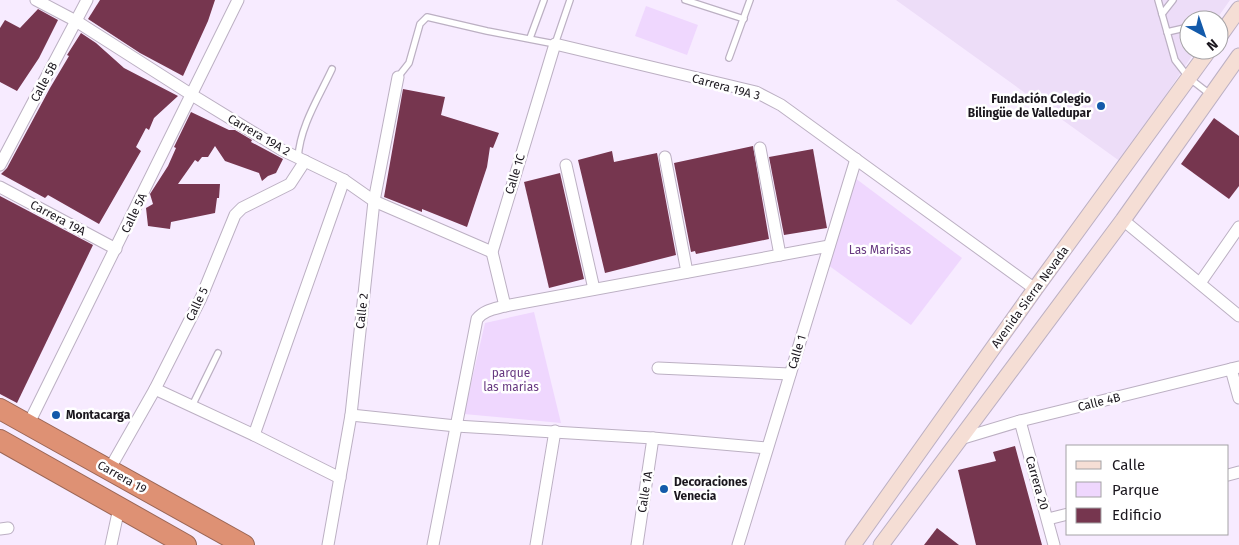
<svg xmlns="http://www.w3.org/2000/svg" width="1239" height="545" viewBox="0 0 1239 545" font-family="'Fira Sans',sans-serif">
  <rect width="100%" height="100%" fill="#f7ebff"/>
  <path fill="#edddf8" d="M896 0H1230L1216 20H1189V50H1196L1121 162Z"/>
  <g fill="#efd7fe">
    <path d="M646 6 698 25 687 55 635 36Z"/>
    <path d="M855 178 962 258 911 325 828 265Z"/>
    <path d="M534 312 561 423 464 414 485 323Z"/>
  </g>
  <g fill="#76364f">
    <path d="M100 0H215L208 21 183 76 140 53 88 19Z"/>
    <path d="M38 9 58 20 39 58 17 91 0 82V28L5 20 20 28Z"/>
    <path d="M81 33 96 43 124 68 178 96 154 118 149 130 146 128 136 147 141 151 99 224 48 195 45 198 1 174 7 168 50 88 69 56 67 55Z"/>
    <path d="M403 89 445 97 441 115 499 133 493 148 490 147 487 167 467 227 422 209V212L384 197Z"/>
    <path d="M191 112 229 130H235L252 140 251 142 283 159 276 173 268 176 262 181 259 173 225 161 215 146 208 157H202L198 162 195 160 178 184H220L219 198H217L215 213 171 222 170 229 148 226 146 208 153 204 150 194 168 166 176 148 174 147Z"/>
    <path d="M1214 118 1239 136V186L1229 199 1181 164Z"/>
    <path d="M753 146 769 239 696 254 695 251 691 252 674 163Z"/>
    <path d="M813 149 827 228 784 235 769 157Z"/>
    <path d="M612 151 614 162 657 153 676 255 605 273 578 160Z"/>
    <path d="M560 173 584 279 549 288 524 182Z"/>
    <path d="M0 196 93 245 17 403 0 394Z"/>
    <path d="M1015 446 1042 545H976L958 470 996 461 993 452Z"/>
    <path d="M937 528 959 545H924Z"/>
  </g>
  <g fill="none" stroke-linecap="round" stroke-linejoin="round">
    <g stroke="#bcb0c3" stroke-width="8">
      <g id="lane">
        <path d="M685 0 744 19"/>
        <path d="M1158 0 1175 60 1189 78 1211 95"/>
        <path d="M1162 14 1173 0"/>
        <path d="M1167 32 1189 27"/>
        <path d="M530 38 544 0"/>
        <path d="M729 58 750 0"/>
        <path d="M398 77 409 63 420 24 427 17 487 31 555 44 570 0"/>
        <path d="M298 158C300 126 319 97 332 69"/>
        <path d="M192 406 218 353"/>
      </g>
    </g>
    <g stroke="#bcb0c3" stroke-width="13">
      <g id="street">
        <path d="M36 0 76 21 192 95 282 150 344 180 374 201 492 252"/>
        <path d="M760 148 780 255"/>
        <path d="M665 157 687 272"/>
        <path d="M0 165 87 0"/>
        <path d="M566 165 594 289"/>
        <path d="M0 187 116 249"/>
        <path d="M1123 220 1239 316"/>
        <path d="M1200 283 1239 227"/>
        <path d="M505 306 492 252 555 44 756 92 781 105 1035 289"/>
        <path d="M658 368 790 374"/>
        <path d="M1231 369 1239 398"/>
        <path d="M155 389 254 435 340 478"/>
        <path d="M351 415 456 426 653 438 767 448"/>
        <path d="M1020 421 1054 545"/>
        <path d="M28 425 238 0"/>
        <path d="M254 435 344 180"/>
        <path d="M960 439 1020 421 1239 367"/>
        <path d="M109 470 155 389 201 298 235 215 242 208 290 184 305 161"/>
        <path d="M1228 475 1239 472"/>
        <path d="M1048 519 1068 514"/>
        <path d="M0 529 8 528"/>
        <path d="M111 545 119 508"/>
        <path d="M328 545 351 415 374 201 398 77"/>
        <path d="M433 545 477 319C484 310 494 309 505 306L829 246"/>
        <path d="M536 545 555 431"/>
        <path d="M637 545 653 438"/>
        <path d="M738 545 856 159"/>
      </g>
    </g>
    <g stroke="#bcb0c3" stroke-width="17">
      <g id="secondary">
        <path d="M1219 37 1239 9"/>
        <path d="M853 545 1035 289 1209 50"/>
        <path d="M881 545 1123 220 1239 56"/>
      </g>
    </g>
    <g stroke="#9a6656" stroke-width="22">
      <g id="highway">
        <path d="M0 409 244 545"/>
        <path d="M0 440 186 545"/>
      </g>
    </g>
    <use href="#lane" stroke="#fff" stroke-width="5.5"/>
    <use href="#street" stroke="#fff" stroke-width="11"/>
    <use href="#secondary" stroke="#f5ded5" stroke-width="15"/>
    <use href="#highway" stroke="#de9174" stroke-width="20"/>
  </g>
  <g fill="#135aaa" stroke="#fff" stroke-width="2">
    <circle cx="1101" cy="106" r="5"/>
    <circle cx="56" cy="415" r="5"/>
    <circle cx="664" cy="489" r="5"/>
  </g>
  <g text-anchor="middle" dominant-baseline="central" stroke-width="5" stroke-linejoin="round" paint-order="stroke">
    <g font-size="12" fill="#1b171e" stroke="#fff">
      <text transform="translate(44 82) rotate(-62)">Calle 5B</text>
      <text transform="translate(726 87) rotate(15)">Carrera 19A 3</text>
      <text transform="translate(259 135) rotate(30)">Carrera 19A 2</text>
      <text transform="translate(515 174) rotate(-73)">Calle 1C</text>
      <text transform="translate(134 213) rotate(-64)">Calle 5A</text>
      <text transform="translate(58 218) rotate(28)">Carrera 19A</text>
      <text transform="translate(1030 297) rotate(-54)">Avenida Sierra Nevada</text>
      <text transform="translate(197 304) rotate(-65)">Calle 5</text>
      <text transform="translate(362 311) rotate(-84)">Calle 2</text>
      <text transform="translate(797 352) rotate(-73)">Calle 1</text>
      <text transform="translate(1099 402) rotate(-14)">Calle 4B</text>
      <text transform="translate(122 477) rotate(29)">Carrera 19</text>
      <text transform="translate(1037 483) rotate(74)">Carrera 20</text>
      <text transform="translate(645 492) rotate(-81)">Calle 1A</text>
    </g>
    <g font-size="12" font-weight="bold" fill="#1b171e" stroke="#fff" text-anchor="start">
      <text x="1091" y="99" text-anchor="end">Fundación Colegio<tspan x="1091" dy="14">Bilingüe de Valledupar</tspan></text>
      <text x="66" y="415">Montacarga</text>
      <text x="674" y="482">Decoraciones<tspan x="674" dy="14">Venecia</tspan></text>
    </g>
    <g font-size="12" fill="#673880" stroke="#fff">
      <text x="880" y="250">Las Marisas</text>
      <text x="511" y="373">parque<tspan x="511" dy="14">las marias</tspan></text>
    </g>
  </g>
  <rect x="1066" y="445" width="162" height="90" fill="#ffffff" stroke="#a4a2a5"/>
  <rect x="1076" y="461" width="25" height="8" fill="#f5ded5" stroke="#a4a2a5"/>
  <text x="1112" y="470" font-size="15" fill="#1b171e">Calle</text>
  <rect x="1076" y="482" width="25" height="15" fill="#efd7fe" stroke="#a4a2a5"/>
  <text x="1112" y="495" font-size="15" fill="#1b171e">Parque</text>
  <rect x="1076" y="508" width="25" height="15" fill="#76364f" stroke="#a4a2a5"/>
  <text x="1112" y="520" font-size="15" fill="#1b171e">Edificio</text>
  <g transform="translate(1204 35) rotate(140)"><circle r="24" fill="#ffffff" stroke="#a4a2a5"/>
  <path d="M0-4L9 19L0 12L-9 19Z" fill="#135aaa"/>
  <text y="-8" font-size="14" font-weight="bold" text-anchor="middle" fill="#1b171e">N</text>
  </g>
</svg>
